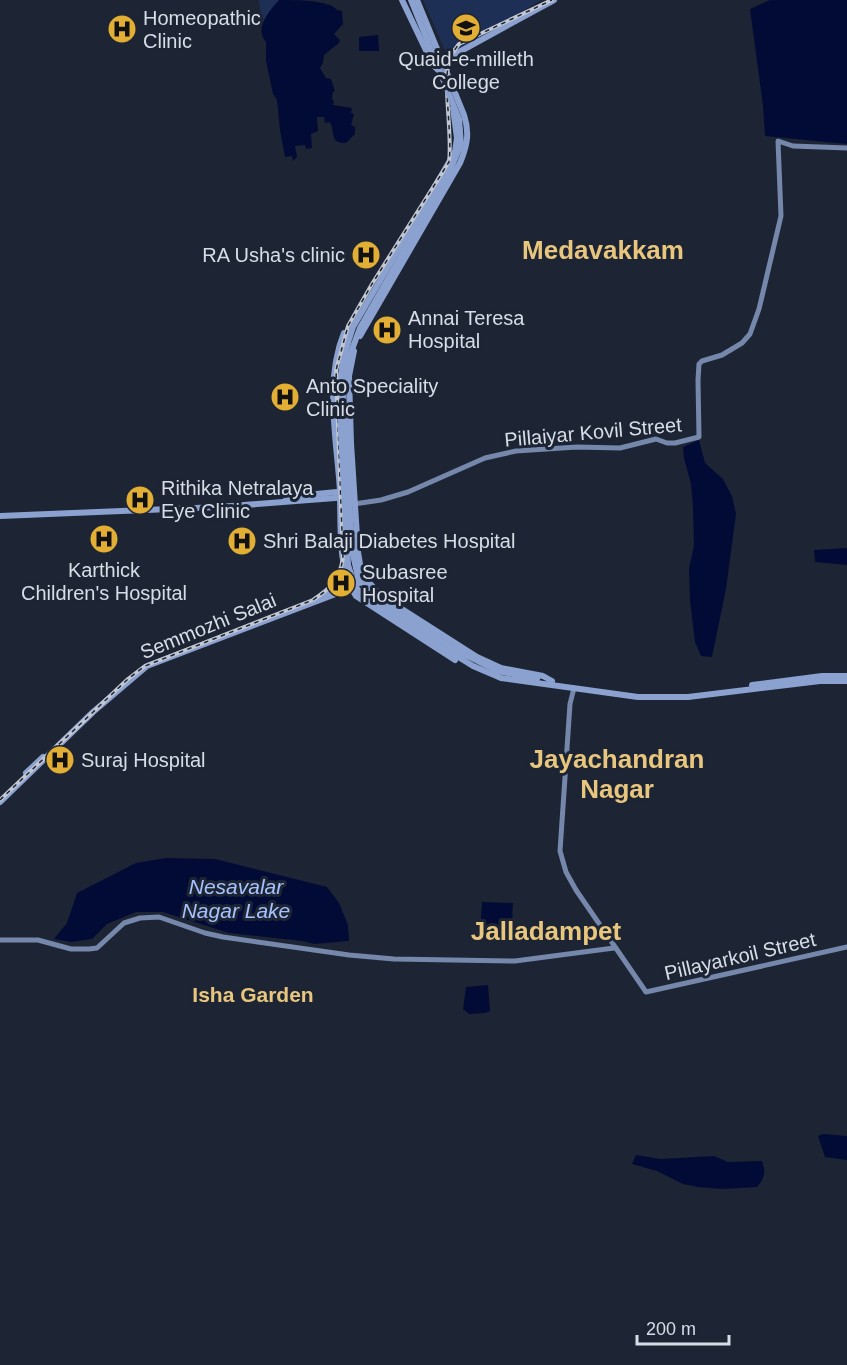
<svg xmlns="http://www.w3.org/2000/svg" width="847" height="1365" viewBox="0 0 847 1365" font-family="Helvetica,sans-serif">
  <rect width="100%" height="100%" fill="#1d2534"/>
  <g fill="#1e2f56">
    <path d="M259 0H279L262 25Z"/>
    <path d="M423 0H541L448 57Z"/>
  </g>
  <g fill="#020b36">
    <path d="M279 0C295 0 330 0 337 10L342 11 343 24 334 34 340 40 339 43 324 55 323 63 320 68 326 78 331 79 335 91 333 92 332 99 334 101 333 105 352 108 351 113 354 114 351 125 355 127V134L346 143C330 143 335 135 331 124L329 122 325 123 324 117H317L318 131 311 134 312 148 306 149 305 145 295 146 297 157 293 161 292 156 285 157 280 130 277 100 273 94 266 61V42C254 28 269 11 279 0Z"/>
    <path d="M770 0H847V144L765 136 763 106 750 9Z"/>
    <path d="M378 35 379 51H359V37Z"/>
    <path d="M699 440 705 463 723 479 732 496 736 514 726 589 712 657 701 656 695 642 690 601 689 568 694 546 693 507 691 484 684 458 683 447Z"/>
    <path d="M847 548V565L815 562 814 550Z"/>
    <path d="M166 858 215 859 327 887 339 903 348 925 349 941 314 944 303 941 229 933 163 912H136L107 924 92 939 71 942 54 939 67 923 77 893 136 863Z"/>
    <path d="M482 902 513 903C512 910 513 917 512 923 508 936 490 932 480 932Z"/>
    <path d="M488 985 490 1011 485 1013 469 1014 463 1009 466 987Z"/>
    <path d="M823 1134 847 1136V1160L825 1157 818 1136Z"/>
    <path d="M636 1155 660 1159 714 1156 728 1162 762 1161C766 1172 765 1178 757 1187L723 1189 698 1187 683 1184 657 1171 632 1164Z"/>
  </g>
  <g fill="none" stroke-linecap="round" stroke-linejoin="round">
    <g stroke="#7587aa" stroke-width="5">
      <path d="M354 504 381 500 408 492 485 458 516 451 577 447 620 448 656 439 667 443H675L699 437 698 380 699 364 702 361 722 355 742 343 750 334 759 309 781 216 778 141 793 146 847 148"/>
      <path d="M574 688 570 704 560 851 566 872 576 890 646 992 847 947"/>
      <path d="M0 940H38L71 949H89L97 948 124 923 140 918 159 917 205 933 223 937 349 955 394 959 515 961 614 948"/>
    </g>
    <g stroke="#8ba2d0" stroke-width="6">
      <path d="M402 0 433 65 439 71"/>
      <path d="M439 63 554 0"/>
      <path d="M360 336 460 163C467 146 470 133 464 115L417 0"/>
      <path d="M354 351 349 376 351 443 358 552 361 570 366 579 380 595 477 657 501 668 543 676 552 681"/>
      <path d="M340 414C338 380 342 359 353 327L455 152 457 138 453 108"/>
      <path d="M340 491C337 440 324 382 344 333L351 332"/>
      <path d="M286 497 347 491"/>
      <path d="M340 498C341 530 338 570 356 596L455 660"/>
      <path d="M0 516 219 507 348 497"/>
      <path d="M322 595 356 579"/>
      <path d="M454 649 498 671 537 679"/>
      <path d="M452 653 473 666 501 678 638 697H688L820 681H847"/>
      <path d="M752 685 822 676H847"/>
      <path d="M26 773 43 757"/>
      <path d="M0 802 93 712 147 666 346 590 359 583"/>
    </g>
    <g stroke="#c1c7d2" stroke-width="4">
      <path id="rail" d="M0 800 128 679 145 666 313 600C332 587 338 582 343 559L336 370 348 326 372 284 449 162C453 134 441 76 451 56 453 52 456 48 459 44L552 0"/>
    </g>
    <use href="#rail" stroke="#1d2534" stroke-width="1.5" stroke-dasharray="4.5" stroke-linecap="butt"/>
    <g stroke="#8ba2d0" stroke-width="6">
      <path d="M411 0 459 119 461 144 451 168 360 328 347 363 343 388 352 550 358 577 370 593 454 649"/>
      <path d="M340 414 348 565 355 587 367 598 452 653"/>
    </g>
  </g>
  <defs>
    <g id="university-disc" transform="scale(1.5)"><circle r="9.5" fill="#e2af34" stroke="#1d2534"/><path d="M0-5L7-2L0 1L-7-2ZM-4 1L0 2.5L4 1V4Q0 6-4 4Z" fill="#111"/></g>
    <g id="hospital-disc" transform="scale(1.5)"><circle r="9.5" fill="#e2af34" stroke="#1d2534"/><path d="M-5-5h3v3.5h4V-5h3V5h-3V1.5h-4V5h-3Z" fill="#111"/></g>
  </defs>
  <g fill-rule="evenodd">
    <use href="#university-disc" x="466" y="28"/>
    <use href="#hospital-disc" x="122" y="29"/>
    <use href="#hospital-disc" x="366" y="255"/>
    <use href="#hospital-disc" x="387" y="330"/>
    <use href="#hospital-disc" x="285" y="397"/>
    <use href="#hospital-disc" x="140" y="500"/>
    <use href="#hospital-disc" x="104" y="539"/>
    <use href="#hospital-disc" x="242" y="541"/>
    <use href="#hospital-disc" x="341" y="583"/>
    <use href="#hospital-disc" x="60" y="760"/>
  </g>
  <g text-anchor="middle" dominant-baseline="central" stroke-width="6" stroke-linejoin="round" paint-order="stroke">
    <g font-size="20" fill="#d7dde7" stroke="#1d2534" text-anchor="start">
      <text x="143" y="18">Homeopathic<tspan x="143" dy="23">Clinic</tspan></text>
      <text x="466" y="59" text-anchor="middle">Quaid-e-milleth<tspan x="466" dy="23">College</tspan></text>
      <text x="345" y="255" text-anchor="end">RA Usha's clinic</text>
      <text x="408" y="318">Annai Teresa<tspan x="408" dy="23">Hospital</tspan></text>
      <text x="306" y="386">Anto Speciality<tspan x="306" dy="23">Clinic</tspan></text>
      <text x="161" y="488">Rithika Netralaya<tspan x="161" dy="23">Eye Clinic</tspan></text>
      <text x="263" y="541">Shri Balaji Diabetes Hospital</text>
      <text x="104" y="570" text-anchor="middle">Karthick<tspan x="104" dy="23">Children's Hospital</tspan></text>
      <text x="362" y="572">Subasree<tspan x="362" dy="23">Hospital</tspan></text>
      <text x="81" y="760">Suraj Hospital</text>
    </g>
    <g font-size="20" fill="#d7dde7" stroke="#1d2534">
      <text transform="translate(593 432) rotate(-5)">Pillaiyar Kovil Street</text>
      <text transform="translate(208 626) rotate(-22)">Semmozhi Salai</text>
      <text transform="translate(740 956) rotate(-13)">Pillayarkoil Street</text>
    </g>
    <g font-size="21" font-style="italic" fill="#a5c2ff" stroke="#1d2534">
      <text x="236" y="886">Nesavalar<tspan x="236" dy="24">Nagar Lake</tspan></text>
    </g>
    <g font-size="21" font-weight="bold" fill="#e9c67d" stroke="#1d2534">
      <text x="253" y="994">Isha Garden</text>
    </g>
    <g font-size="26" font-weight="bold" fill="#e9c67d" stroke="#1d2534">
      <text x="603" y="250">Medavakkam</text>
      <text x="617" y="759">Jayachandran<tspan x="617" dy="30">Nagar</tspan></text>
      <text x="546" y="931">Jalladampet</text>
    </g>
  </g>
  <path d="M637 1335v9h92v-9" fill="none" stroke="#d7dde7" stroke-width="3"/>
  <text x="646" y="1335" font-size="18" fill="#d7dde7" stroke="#1d2534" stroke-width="4.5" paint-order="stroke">200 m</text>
</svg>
